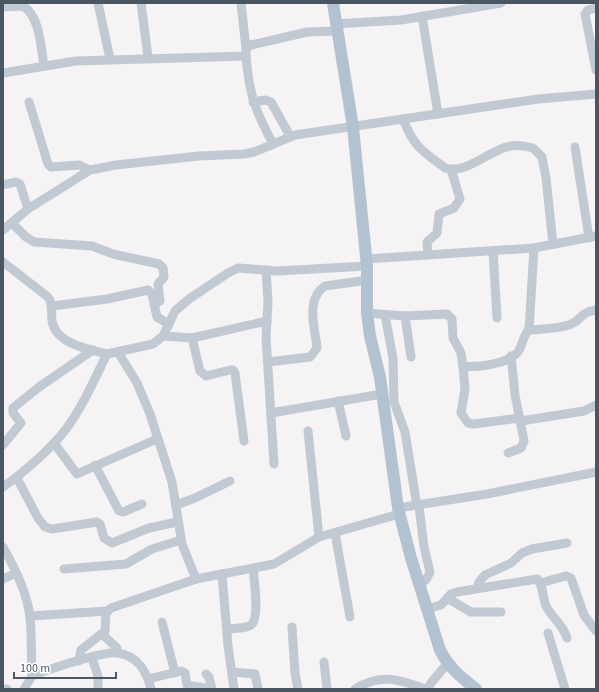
<svg xmlns="http://www.w3.org/2000/svg" width="599" height="692" viewBox="0 0 599 692" font-family="'Source Sans 3',sans-serif">
  <rect width="100%" height="100%" fill="#f5f3f3"/>
  <g fill="none" stroke-linecap="round" stroke-linejoin="round">
    <g stroke="#c1cad2" stroke-width="9">
      <path d="M98 3 110 59"/>
      <path d="M141 3 148 57"/>
      <path d="M241 3 246 49"/>
      <path d="M3 7 23 6C40 16 41 48 44 66"/>
      <path d="M596 8 588 10 585 14 596 70"/>
      <path d="M422 16 438 114"/>
      <path d="M335 24 401 20 501 3"/>
      <path d="M246 56C249 94 255 110 273 144"/>
      <path d="M3 73 76 61 246 56V49L251 45 307 32 336 31"/>
      <path d="M29 102 48 164 51 167 79 165 90 170"/>
      <path d="M253 102 265 100 271 102 290 136"/>
      <path d="M403 119C414 147 422 151 445 168 467 175 490 149 511 146 518 145 526 146 533 148L542 157 546 178 553 244"/>
      <path d="M575 147 589 238"/>
      <path d="M3 185 15 182 20 184 28 209"/>
      <path d="M12 223 26 237 34 242 92 246 113 254 159 264 163 268 164 277 158 284 160 301 154 304"/>
      <path d="M3 230 28 209 90 170 116 165 199 156 244 154 254 152 295 135 538 99 596 94"/>
      <path d="M493 251 497 318"/>
      <path d="M428 255 427 242 437 233 439 214 454 208 460 199 451 169"/>
      <path d="M366 259 534 248 596 236"/>
      <path d="M3 262 48 297C54 305 50 316 53 325 60 345 89 349 107 354"/>
      <path d="M266 270 268 302 266 337 274 464"/>
      <path d="M52 306 107 299 148 290 152 294 157 317 169 324"/>
      <path d="M367 313 405 316 447 314 452 319 453 338 461 353 463 366C478 368 506 364 517 353 523 347 522 336 529 330 541 329 557 329 569 325 583 320 578 313 596 310"/>
      <path d="M385 315 393 358 394 402 405 432 417 506"/>
      <path d="M405 316 411 357"/>
      <path d="M529 330 534 248"/>
      <path d="M163 336 192 338 267 321"/>
      <path d="M192 338 200 371 206 376 230 370H233L235 373 244 441"/>
      <path d="M118 352 137 383 150 414 172 482 182 544 196 579"/>
      <path d="M268 362 310 357 317 348C315 327 305 299 325 286L368 280"/>
      <path d="M463 366 465 389 461 413 468 423 474 424 520 418"/>
      <path d="M338 401 346 436"/>
      <path d="M271 413 382 394"/>
      <path d="M521 421 584 411 596 405"/>
      <path d="M308 431 319 537"/>
      <path d="M54 443 77 474 157 439"/>
      <path d="M3 445 21 423 13 413V408L39 387 93 350"/>
      <path d="M508 453 521 448 524 441 515 395 511 356"/>
      <path d="M95 465 119 511 123 512 142 504"/>
      <path d="M17 478 38 518 45 527 52 529 97 522 100 524 104 538 112 543 149 528 177 522"/>
      <path d="M3 487C23 473 51 449 66 429 83 406 94 380 107 354L153 344 163 336 175 311 189 299 228 273 238 268 277 271 367 266"/>
      <path d="M176 505 195 498 230 481"/>
      <path d="M398 508 487 494 596 472"/>
      <path d="M335 533 350 617"/>
      <path d="M3 547C15 568 27 592 30 617 32 636 31 656 32 676"/>
      <path d="M64 569 126 564 152 549 181 540"/>
      <path d="M222 574 228 646 234 689"/>
      <path d="M3 579 16 573"/>
      <path d="M419 583 426 580 430 572 424 547 419 506"/>
      <path d="M540 583 566 576 571 578 584 615 596 631"/>
      <path d="M477 588 479 582 485 575 511 563 522 553 532 549 567 543"/>
      <path d="M447 598 471 612H501"/>
      <path d="M427 609 441 605 451 594 457 592 537 579C544 586 542 597 546 606 552 618 562 623 567 638"/>
      <path d="M30 616 108 611"/>
      <path d="M162 622 175 673"/>
      <path d="M292 627 295 673 298 689"/>
      <path d="M227 629C233 628 246 629 251 625 260 618 254 579 253 568"/>
      <path d="M548 633 565 689"/>
      <path d="M102 634 117 648"/>
      <path d="M92 658 98 676V689"/>
      <path d="M79 661 81 650 105 631 106 613 111 608 196 579 274 564 319 537 399 514"/>
      <path d="M324 662 327 689"/>
      <path d="M232 672 255 674 258 689"/>
      <path d="M206 674 209 677 212 689"/>
      <path d="M148 679 181 671 185 673 187 685 212 689"/>
      <path d="M3 689H7"/>
      <path d="M24 689 32 676 42 672C57 667 104 651 117 653 137 655 147 672 151 689"/>
      <path d="M355 689C380 673 399 679 425 689"/>
      <path d="M428 689 431 683 447 664"/>
    </g>
    <path stroke="#b3c2d1" stroke-width="12" d="M333 3 353 127 367 266V313L370 336 380 377 398 508 411 558 440 650C449 668 461 677 476 689"/>
  </g>
  <rect width="599" height="692" fill="none" stroke="#4a5661" stroke-width="8"/>
  <path d="M14 672v6h102v-6" fill="none" stroke="#4a5661" stroke-width="2"/>
  <text x="20" y="672" font-size="12" fill="#4a5661" stroke="#ffffff" stroke-width="3" paint-order="stroke">100 m</text>
</svg>
